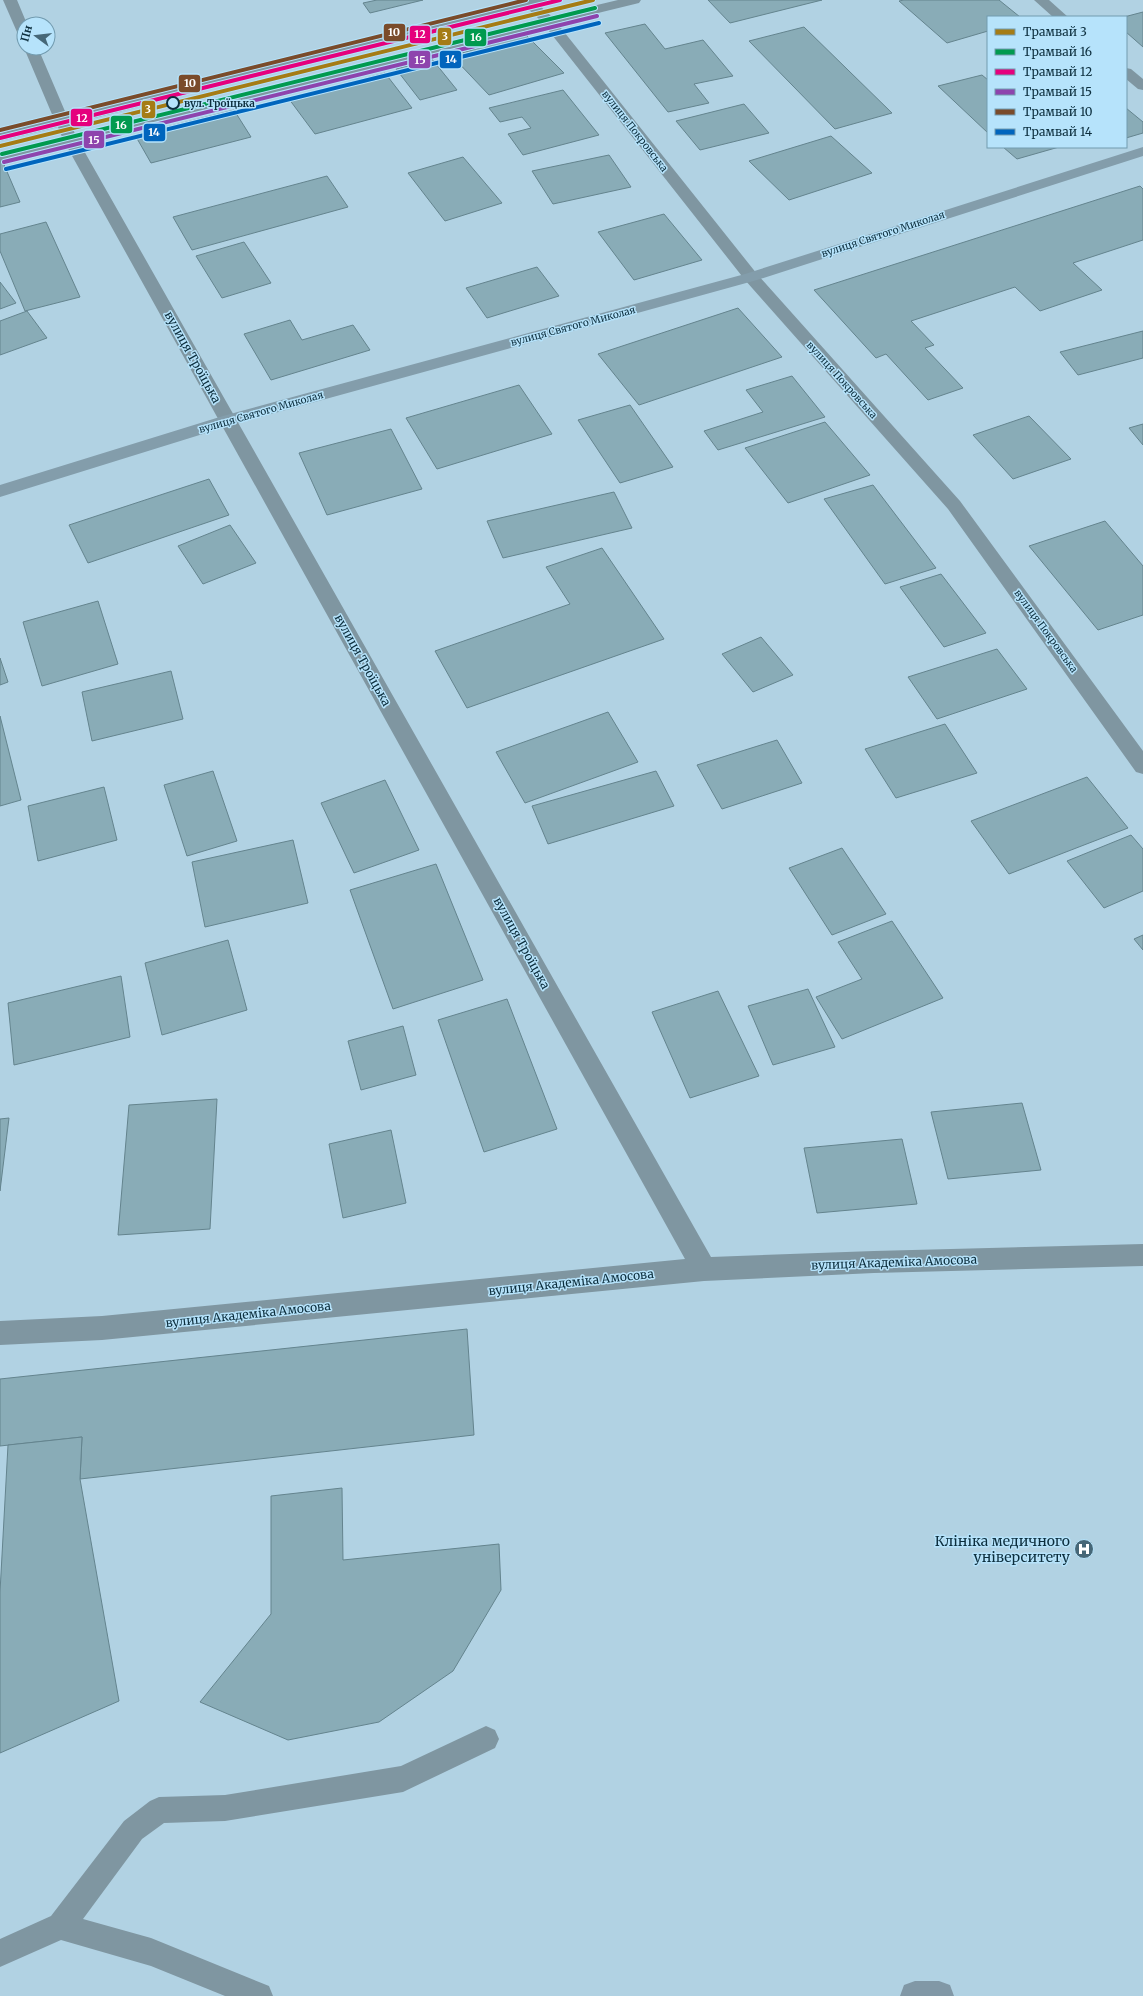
<svg xmlns="http://www.w3.org/2000/svg" width="1143" height="1996" viewBox="0 0 1143 1996" font-family="Merriweather,serif">
  <rect width="100%" height="100%" fill="#b1d2e3"/>
  <g fill="#89acb7" stroke="#64848e">
    <path d="M377 0H423L370 13 363 3Z"/>
    <path d="M708 0H822L730 23Z"/>
    <path d="M904 0H999L1020 17H988V31L947 43 899 1Z"/>
    <path d="M1143 12V47L1126 32V17H1124Z"/>
    <path d="M645 24 665 49 703 40 733 76 694 84 709 103 668 112 605 33Z"/>
    <path d="M804 27 892 113 835 129 749 41Z"/>
    <path d="M525 34 564 73 489 95 452 56Z"/>
    <path d="M432 59 457 90 420 100 396 69Z"/>
    <path d="M385 73 412 108 315 134 289 99Z"/>
    <path d="M982 75 988 80V133L938 86Z"/>
    <path d="M563 90 599 135 523 155 508 134 531 128 522 117 500 122 489 108Z"/>
    <path d="M744 104 769 133 700 150 676 121Z"/>
    <path d="M1126 108 1143 122V133L1126 138Z"/>
    <path d="M234 110 251 137 151 163 135 135Z"/>
    <path d="M831 136 872 173 789 200 749 161Z"/>
    <path d="M1003 147H1059L1017 159Z"/>
    <path d="M609 155 631 187 553 204 532 171Z"/>
    <path d="M463 157 502 203 445 221 408 173Z"/>
    <path d="M2 160 20 202 0 207V161Z"/>
    <path d="M327 176 348 207 192 250 173 217Z"/>
    <path d="M1140 186 1143 189V240L1073 263 1102 290 1040 311 1015 287 911 321 934 345 925 348 963 388 928 400 886 354 876 358 814 290Z"/>
    <path d="M664 214 702 260 634 280 598 232Z"/>
    <path d="M46 222 80 297 25 311 0 251V234Z"/>
    <path d="M244 242 271 283 222 298 196 256Z"/>
    <path d="M537 267 559 296 487 318 466 288Z"/>
    <path d="M0 282 16 303 0 309Z"/>
    <path d="M738 308 782 357 639 405 598 354Z"/>
    <path d="M27 311 47 338 0 355V321Z"/>
    <path d="M290 320 302 340 353 325 370 350 271 380 244 334Z"/>
    <path d="M1143 331V358L1078 375 1060 352Z"/>
    <path d="M792 376 825 417 718 450 704 431 763 412 746 390Z"/>
    <path d="M519 385 552 434 437 469 406 418Z"/>
    <path d="M630 405 673 467 620 483 578 420Z"/>
    <path d="M1029 416 1071 459 1013 479 973 435Z"/>
    <path d="M825 422 870 475 788 503 745 448Z"/>
    <path d="M1143 424V445L1129 428Z"/>
    <path d="M391 429 422 489 327 515 299 453Z"/>
    <path d="M209 479 229 515 88 563 69 525Z"/>
    <path d="M873 485 936 568 885 584 824 499Z"/>
    <path d="M614 492 632 528 503 558 487 521Z"/>
    <path d="M1105 521 1143 566V615L1098 630 1029 546Z"/>
    <path d="M230 525 256 563 203 584 178 546Z"/>
    <path d="M602 548 664 639 467 708 435 651 570 604 546 567Z"/>
    <path d="M941 574 986 633 944 647 900 587Z"/>
    <path d="M98 601 118 664 42 686 23 622Z"/>
    <path d="M761 637 793 675 753 692 722 654Z"/>
    <path d="M997 649 1027 689 937 719 908 677Z"/>
    <path d="M0 658 8 682 0 685Z"/>
    <path d="M171 671 183 719 92 741 82 692Z"/>
    <path d="M608 712 638 762 525 803 496 752Z"/>
    <path d="M0 716 21 800 0 806Z"/>
    <path d="M945 724 977 773 896 798 865 749Z"/>
    <path d="M777 740 802 783 722 809 697 765Z"/>
    <path d="M213 771 237 841 187 856 164 785Z"/>
    <path d="M656 771 674 806 548 844 532 806Z"/>
    <path d="M1087 777 1128 828 1009 874 971 821Z"/>
    <path d="M385 780 419 850 354 873 321 803Z"/>
    <path d="M104 787 117 840 38 861 28 806Z"/>
    <path d="M1131 835 1143 849V891L1104 908 1067 861Z"/>
    <path d="M293 840 308 903 205 927 192 862Z"/>
    <path d="M842 848 886 914 832 935 789 868Z"/>
    <path d="M436 864 483 980 393 1009 350 890Z"/>
    <path d="M892 921 943 998 842 1039 816 997 862 979 838 942Z"/>
    <path d="M1143 935V950L1134 939Z"/>
    <path d="M228 940 247 1010 162 1035 145 963Z"/>
    <path d="M121 976 130 1037 14 1065 8 1003Z"/>
    <path d="M808 989 835 1047 773 1065 748 1006Z"/>
    <path d="M718 991 759 1076 690 1098 652 1012Z"/>
    <path d="M507 999 557 1129 484 1152 438 1020Z"/>
    <path d="M403 1026 416 1075 361 1090 348 1041Z"/>
    <path d="M217 1099 210 1229 118 1235 129 1105Z"/>
    <path d="M1022 1103 1041 1170 948 1179 931 1112Z"/>
    <path d="M9 1118 0 1191V1119Z"/>
    <path d="M391 1130 406 1203 343 1218 329 1144Z"/>
    <path d="M902 1139 917 1204 817 1213 804 1148Z"/>
    <path d="M467 1329 474 1435 80 1479 82 1437 0 1446V1379Z"/>
    <path d="M82 1437 80 1479 119 1701 0 1753V1592L8 1445Z"/>
    <path d="M342 1488 343 1560 499 1544 501 1590 453 1671 379 1722 288 1740 200 1702 271 1614V1496Z"/>
  </g>
  <g fill="none" stroke-linecap="round" stroke-linejoin="round">
    <path fill="#7f96a1" fill-rule="evenodd" d="M486 1726 495 1730 499 1739 495 1748 403 1792 225 1821 164 1823 142 1839 83 1919 151 1938 259 1982 269 1986 273 1996H225L151 1966 61 1940 0 1967V1939L51 1916 124 1821 150 1801 159 1797 225 1795 401 1766Z"/>
    <g fill="#7f96a1" fill-rule="evenodd">
      <path d="M3 0H17L27 24H24V36L19 35 17 32Z"/>
      <path d="M526 0H549L547 3 539 5 551 16 618 0H641L639 3 557 23 757 274 960 501 1143 751V774L1136 772 948 509 745 280 545 26 79 142 711 1257 874 1251 1143 1244V1266L874 1273 704 1281 102 1340 0 1345V1321L102 1316 685 1259 66 145 0 161V153L62 137 58 127 0 141V133L54 119 24 48H38L67 116ZM527 8 539 19 75 134 71 124Z"/>
      <path d="M1034 0H1049L1068 17H1053Z"/>
      <path d="M1126 68 1131 69 1143 79V90L1138 89 1126 79Z"/>
    </g>
    <path fill="#839dab" fill-rule="evenodd" d="M1143 147V156L757 280 235 424 0 497V485L223 416 745 274Z"/>
    <path fill="#8198a6" fill-rule="evenodd" d="M915 1981H939L950 1985 954 1996H900L904 1985Z"/>
    <g stroke="#b6e3fb" stroke-width="6">
      <path id="tram-1" d="M0 146 593 0"/>
    </g>
    <g stroke="#b6e3fb" stroke-width="6">
      <path id="tram-2" d="M2 154 595 8"/>
    </g>
    <g stroke="#b6e3fb" stroke-width="6">
      <path id="tram-3" d="M0 138 560 0"/>
    </g>
    <g stroke="#b6e3fb" stroke-width="6">
      <path id="tram-4" d="M4 162 597 16"/>
    </g>
    <g stroke="#b6e3fb" stroke-width="6">
      <path id="tram-5" d="M0 130 526 0"/>
    </g>
    <g stroke="#b6e3fb" stroke-width="6">
      <path id="tram-6" d="M6 169 599 23"/>
    </g>
    <use href="#tram-1" stroke="#a57c15" stroke-width="4"/>
    <use href="#tram-2" stroke="#019a4f" stroke-width="4"/>
    <use href="#tram-3" stroke="#e5007d" stroke-width="4"/>
    <use href="#tram-4" stroke="#8e44ad" stroke-width="4"/>
    <use href="#tram-5" stroke="#7a4b2a" stroke-width="4"/>
    <use href="#tram-6" stroke="#0065bd" stroke-width="4"/>
  </g>
  <defs>
    <g id="hospital-disc" transform="scale(1)"><circle r="9.5" fill="#466777" stroke="#b6e3fb"/><path d="M-5-5h3v3.5h4V-5h3V5h-3V1.5h-4V5h-3Z" fill="#fff"/></g>
  </defs>
  <g fill-rule="evenodd">
    <use href="#hospital-disc" x="1084" y="1549"/>
  </g>
  <circle fill="#b6e3fb" stroke="#0c2e3d" stroke-width="2" cx="173" cy="103" r="6"/>
  <g text-anchor="middle" dominant-baseline="central" stroke-width="3" stroke-linejoin="round" paint-order="stroke">
    <g font-size="10" font-weight="bold" fill="#0c2e3d" stroke="#b6e3fb" text-anchor="start">
      <text x="184" y="103">вул. Троїцька</text>
    </g>
    <g font-size="10" fill="#0c2e3d" stroke="#b6e3fb">
      <text transform="translate(635 131) rotate(52)">вулиця Покровська</text>
      <text transform="translate(883 234) rotate(-18)">вулиця Святого Миколая</text>
      <text transform="translate(573 326) rotate(-15)">вулиця Святого Миколая</text>
      <text transform="translate(842 380) rotate(48)">вулиця Покровська</text>
      <text transform="translate(261 412) rotate(-16)">вулиця Святого Миколая</text>
      <text transform="translate(1046 631) rotate(54)">вулиця Покровська</text>
    </g>
    <g font-size="12" fill="#0c2e3d" stroke="#b6e3fb">
      <text transform="translate(193 357) rotate(61)">вулиця Троїцька</text>
      <text transform="translate(363 660) rotate(61)">вулиця Троїцька</text>
      <text transform="translate(522 943) rotate(61)">вулиця Троїцька</text>
      <text transform="translate(894 1262) rotate(-2)">вулиця Академіка Амосова</text>
      <text transform="translate(571 1282) rotate(-6)">вулиця Академіка Амосова</text>
      <text transform="translate(248 1314) rotate(-6)">вулиця Академіка Амосова</text>
    </g>
    <g font-size="14" fill="#0c2e3d" stroke="#b6e3fb" text-anchor="end">
      <text x="1070" y="1541">Клініка медичного<tspan x="1070" dy="16">університету</tspan></text>
    </g>
  </g>
  <g stroke="#b6e3fb" stroke-width="1.5">
    <rect x="383" y="23" width="23" height="19" rx="4" fill="#7a4b2a"/>
    <rect x="409" y="25" width="22" height="19" rx="4" fill="#e5007d"/>
    <rect x="437" y="27" width="15" height="19" rx="4" fill="#a57c15"/>
    <rect x="464" y="28" width="23" height="19" rx="4" fill="#019a4f"/>
    <rect x="439" y="50" width="23" height="19" rx="4" fill="#0065bd"/>
    <rect x="408" y="50" width="23" height="19" rx="4" fill="#8e44ad"/>
    <rect x="178" y="74" width="23" height="19" rx="4" fill="#7a4b2a"/>
    <rect x="141" y="100" width="15" height="19" rx="4" fill="#a57c15"/>
    <rect x="70" y="108" width="23" height="19" rx="4" fill="#e5007d"/>
    <rect x="110" y="115" width="23" height="19" rx="4" fill="#019a4f"/>
    <rect x="143" y="123" width="23" height="19" rx="4" fill="#0065bd"/>
    <rect x="83" y="130" width="22" height="19" rx="4" fill="#8e44ad"/>
  </g>
  <g font-size="11" text-anchor="middle" font-weight="bold" fill="#fff">
    <text x="394" y="36">10</text>
    <text x="420" y="38">12</text>
    <text x="445" y="40">3</text>
    <text x="476" y="41">16</text>
    <text x="451" y="63">14</text>
    <text x="420" y="64">15</text>
    <text x="190" y="87">10</text>
    <text x="148" y="113">3</text>
    <text x="82" y="122">12</text>
    <text x="121" y="129">16</text>
    <text x="154" y="136">14</text>
    <text x="94" y="144">15</text>
  </g>
  <rect x="987" y="16" width="140" height="132" fill="#b6e3fb" stroke="#729baf"/>
  <rect x="995" y="29" width="20" height="6" fill="#a57c15" stroke="#729baf"/>
  <text x="1023" y="36" font-size="12" fill="#0c2e3d">Трамвай 3</text>
  <rect x="995" y="49" width="20" height="6" fill="#019a4f" stroke="#729baf"/>
  <text x="1023" y="56" font-size="12" fill="#0c2e3d">Трамвай 16</text>
  <rect x="995" y="69" width="20" height="6" fill="#e5007d" stroke="#729baf"/>
  <text x="1023" y="76" font-size="12" fill="#0c2e3d">Трамвай 12</text>
  <rect x="995" y="89" width="20" height="6" fill="#8e44ad" stroke="#729baf"/>
  <text x="1023" y="96" font-size="12" fill="#0c2e3d">Трамвай 15</text>
  <rect x="995" y="109" width="20" height="6" fill="#7a4b2a" stroke="#729baf"/>
  <text x="1023" y="116" font-size="12" fill="#0c2e3d">Трамвай 10</text>
  <rect x="995" y="129" width="20" height="6" fill="#0065bd" stroke="#729baf"/>
  <text x="1023" y="136" font-size="12" fill="#0c2e3d">Трамвай 14</text>
  <g transform="translate(36 36) rotate(285)"><circle r="19" fill="#b6e3fb" stroke="#729baf"/>
  <path d="M0-3L7 15L0 10L-7 15Z" fill="#466777"/>
  <text y="-6" font-size="11" font-weight="bold" text-anchor="middle" fill="#0c2e3d">Пн</text>
  </g>
</svg>
